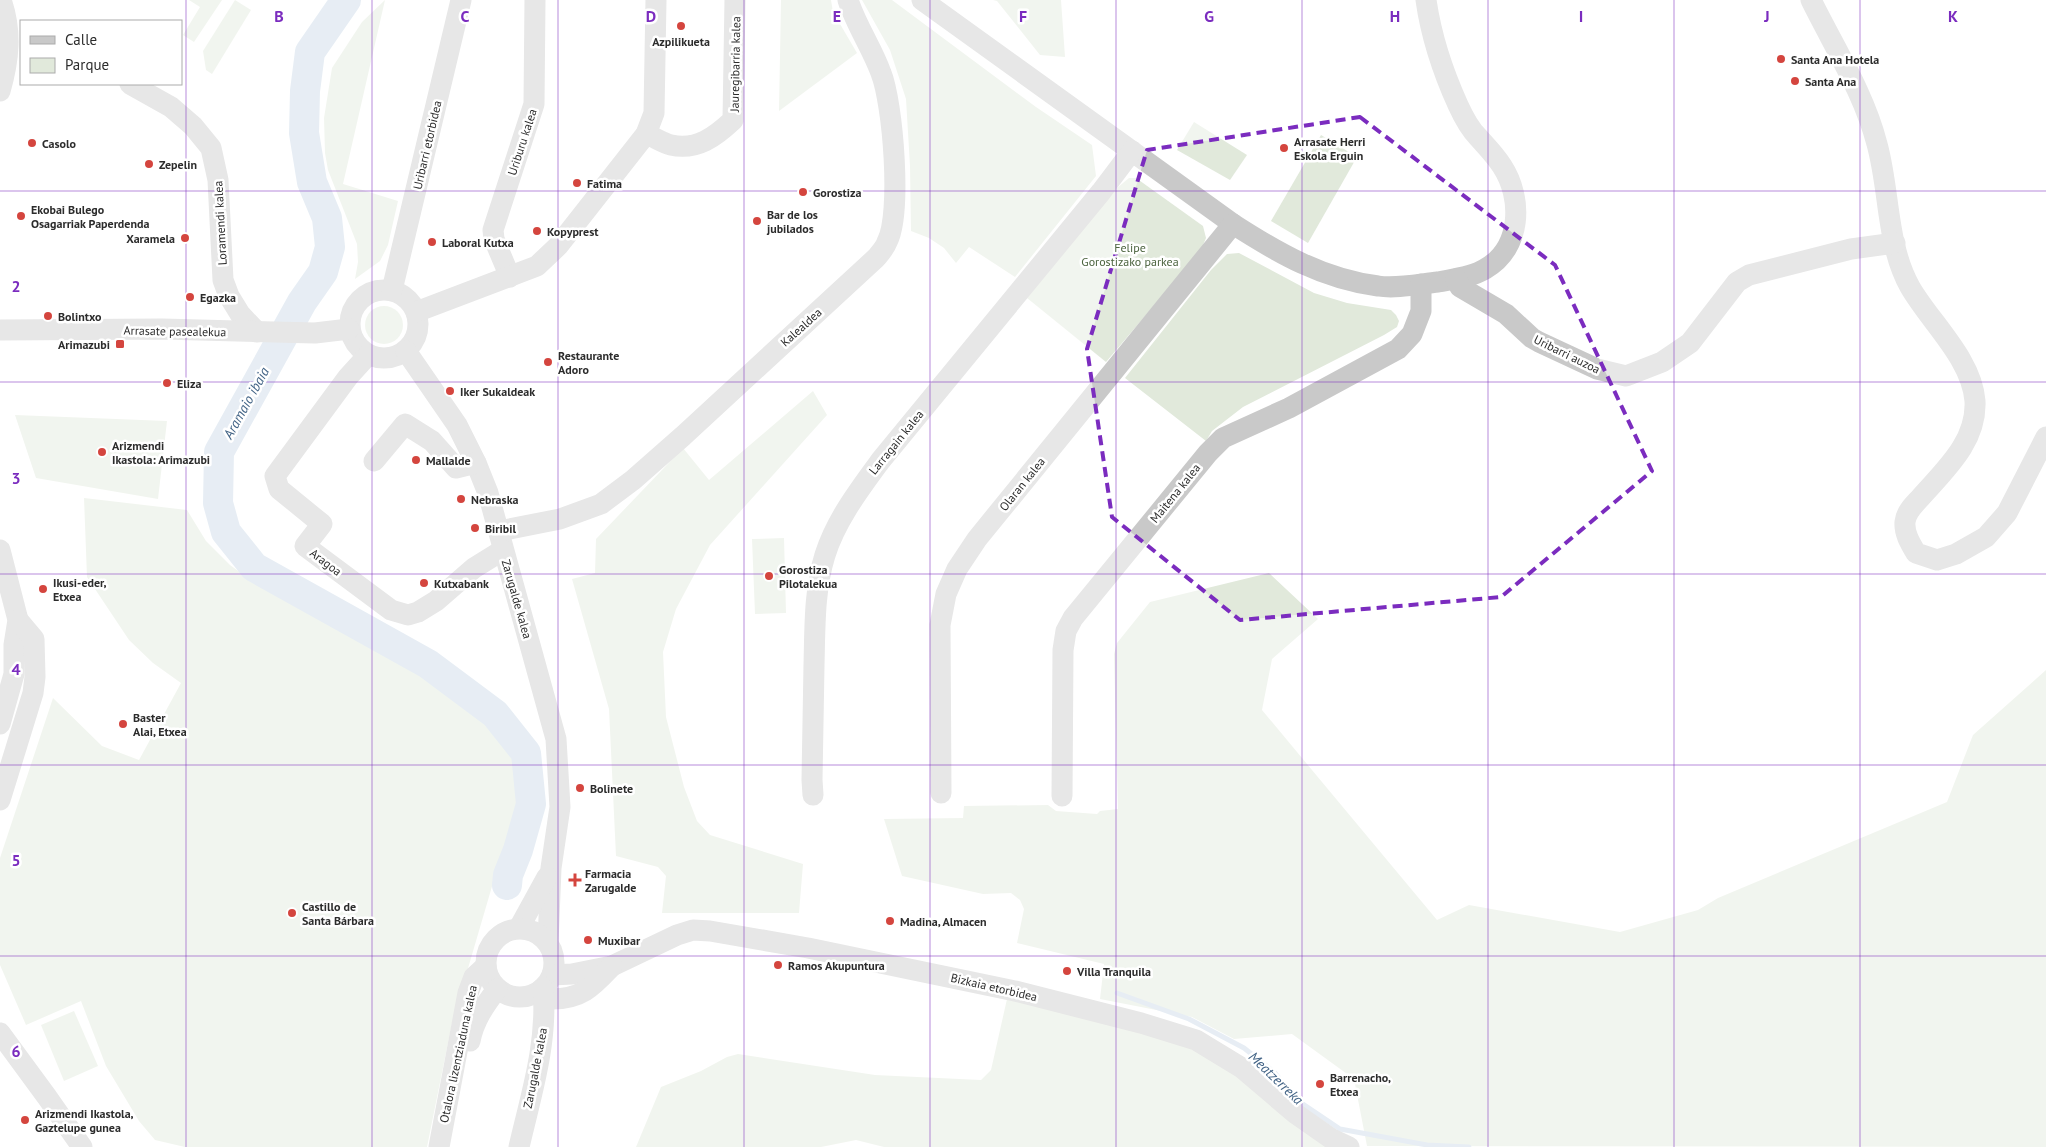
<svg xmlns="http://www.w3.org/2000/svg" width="2046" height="1147" viewBox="0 0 2046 1147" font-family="'PT Sans',sans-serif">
  <rect width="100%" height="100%" fill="#fff"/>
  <g fill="#e1e9db">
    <path d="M189 0H222L194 42 183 35 200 7Z"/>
    <path d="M235 0 251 10 212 74 206 70 203 51Z"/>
    <path d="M385 0 343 184 398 201 388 245 380 261 355 279 358 262 357 244 328 170 325 153 324 118 332 68 362 22Z"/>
    <path d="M781 0H831L833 12 857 53 779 111Z"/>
    <path d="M862 0H892L1036 107 1092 145 1096 176 1015 277 969 247 956 263 944 248 929 238 911 231 910 166 906 99 890 50Z"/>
    <path d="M993 0H1061L1065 57 1040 55 997 1Z"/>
    <path d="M1194 122 1247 155 1230 180 1177 150Z"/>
    <path d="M1321 135 1357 157 1308 243 1271 221Z"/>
    <path d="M1129 178H1136L1203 226 1206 238 1201 250 1106 362 1027 298 1117 188Z"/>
    <path d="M1239 253 1314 293 1347 303 1391 310 1396 315 1399 321 1397 327 1384 335 1243 407 1212 431 1206 441 1125 378 1211 270 1227 254Z"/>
    <circle cx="384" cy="325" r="19"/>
    <path d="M813 391 827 415 710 545 676 609 663 652 666 717 684 787 697 821 710 835 803 864 799 913H662L666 876 658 867 616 856 609 709 572 579 595 573 596 539 683 448 709 480Z"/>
    <path d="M15 415 167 421 158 499 36 478Z"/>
    <path d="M84 498 187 510 206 541 230 565 256 584 402 662 441 686 471 706 495 729 513 756 519 783 522 810 513 848 493 883 452 1023 427 1147H185L155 1140 139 1121 106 1066 81 1001 26 1025 0 965V858L53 698 102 746 139 760 181 683 153 663 129 640 87 577Z"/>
    <path d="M784 538 786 613 755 614 752 539Z"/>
    <path d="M1269 573 1318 619 1272 659 1262 710 1437 920 1469 905 1620 932 1698 910 1718 898 1947 802 1973 735 2046 670V1147L1367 1146 1354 1079 1292 1034 1234 1039 1192 1017 1100 999 1104 964 1017 943 1024 909 1020 900 1011 893 983 894 902 876 884 819 963 818 964 806 1048 805 1056 811 1097 814 1100 811 1118 809 1114 654 1117 643 1150 602Z"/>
    <path d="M1007 999 1161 1036 1216 1059 1337 1147H884L856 1140 821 1147H636L661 1087 701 1071 727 1057 738 1054 875 1075 981 1080 991 1070Z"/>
    <path d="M74 1011 98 1066 64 1081 41 1025Z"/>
  </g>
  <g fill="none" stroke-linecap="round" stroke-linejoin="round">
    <path stroke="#c9d8e7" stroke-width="5" d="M1117 993 1189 1019 1244 1048 1275 1073 1294 1098 1340 1129 1427 1145 1469 1147"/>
    <path stroke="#c9d8e7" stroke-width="30" d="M346 0 310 52 305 91 304 133 312 182 327 218 330 247 323 272 302 302 219 452 218 503 226 532 254 567 428 664 495 714 526 753 531 804 518 850 508 875 507 885"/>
    <g stroke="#c9c9c9" stroke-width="21">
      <path d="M922 0 1233 224C1278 253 1323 279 1378 286 1396 289 1419 284 1438 282 1453 279 1472 277 1485 269 1522 248 1523 198 1502 166 1495 155 1486 146 1478 137 1469 128 1463 116 1458 105 1443 72 1431 35 1426 0"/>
      <path d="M1811 0C1834 47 1864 93 1877 144 1890 191 1886 244 1910 287 1930 322 1972 359 1975 401 1977 441 1946 469 1921 497 1915 504 1906 511 1905 522 1904 533 1910 543 1916 553L1937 560 1956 554 1986 537 2007 513 2046 437"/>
      <path d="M130 84 171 107 193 126 211 148 218 180 223 280 229 296 240 314 257 332"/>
      <path d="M0 91C9 60 12 31 1 0"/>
      <path d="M646 134C654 137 663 143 671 145 697 151 716 136 733 120L735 0"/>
      <path d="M510 277 494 239 493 230 534 104 535 0"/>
      <path d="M1456 279 1460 287 1506 314 1532 338 1539 342 1597 369 1626 376 1662 362 1690 343 1737 282 1749 275 1851 249 1895 243"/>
      <circle cx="384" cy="324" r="34"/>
      <path d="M392 290 461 0"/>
      <path d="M416 312 537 266 558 246 646 134 654 113 656 0"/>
      <path d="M0 330 162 329 315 333 349 329"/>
      <path d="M406 351 457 425 476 463 488 493 556 739 560 807 551 868 548 943"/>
      <path d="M368 355 348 377 275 476 279 489 322 524 305 546 391 610 408 615 418 612 436 601 474 568 503 550"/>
      <path d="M374 461 405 424 432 441 456 468 476 463"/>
      <path d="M499 531 560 519 601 504 633 480 683 436 876 258C880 253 885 248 887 242 902 214 893 103 881 73 872 48 856 25 848 0"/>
      <path d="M0 550 18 620 14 645V674L0 724"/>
      <path d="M941 793 940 625 946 594 957 569 977 539 1233 224"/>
      <path d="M813 795 812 780C813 742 813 703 814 665 815 629 814 590 825 555 836 520 859 490 881 460L1101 192 1132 151"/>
      <path d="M1062 796 1063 650 1066 631 1073 618 1208 453 1223 438 1289 408 1398 349 1412 334 1421 311V284"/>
      <path d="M0 800 33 693 35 677 34 639 18 620"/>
      <path d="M519 928 547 877"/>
      <circle cx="520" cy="963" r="34"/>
      <path d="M552 975 572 974 612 966 677 935 693 930 710 931 808 948 1015 991 1141 1023 1196 1040 1242 1068 1296 1114 1332 1139 1349 1147"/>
      <path d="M544 987 552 999C582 999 593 986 612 966"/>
      <path d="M0 1033 47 1097 82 1147"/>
      <path d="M470 1041C474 1020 485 1005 497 989"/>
      <path d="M439 1147 468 993 474 977 486 966"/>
      <path d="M519 1147C531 1095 548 1042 543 989"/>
    </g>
  </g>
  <path d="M0 0H2046V1147H0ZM1360 117 1555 265 1652 471 1501 597 1240 620 1112 517 1087 349 1147 150Z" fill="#fff" fill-opacity=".55" fill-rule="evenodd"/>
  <path fill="none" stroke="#7b2cbf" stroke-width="4" stroke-dasharray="10 6" stroke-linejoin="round" d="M1360 117 1555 265 1652 471 1501 597 1240 620 1112 517 1087 349 1147 150Z"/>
  <path fill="none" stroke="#7b2cbf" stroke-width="1" stroke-opacity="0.55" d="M186 0V1147M372 0V1147M558 0V1147M744 0V1147M930 0V1147M1116 0V1147M1302 0V1147M1488 0V1147M1674 0V1147M1860 0V1147M0 191H2046M0 382H2046M0 574H2046M0 765H2046M0 956H2046"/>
  <g fill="#d4453e" stroke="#fff" stroke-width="2">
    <circle cx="681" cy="26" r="5"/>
    <circle cx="1781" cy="59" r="5"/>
    <circle cx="1795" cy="81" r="5"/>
    <circle cx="32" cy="143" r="5"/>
    <circle cx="1284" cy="148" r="5"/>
    <circle cx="149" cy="164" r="5"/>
    <circle cx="577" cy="183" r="5"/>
    <circle cx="803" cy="192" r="5"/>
    <circle cx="21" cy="216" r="5"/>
    <circle cx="757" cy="221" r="5"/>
    <circle cx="537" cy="231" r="5"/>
    <circle cx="185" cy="238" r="5"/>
    <circle cx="432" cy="242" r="5"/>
    <circle cx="190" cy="297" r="5"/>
    <circle cx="48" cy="316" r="5"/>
    <rect x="115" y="339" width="10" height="10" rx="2.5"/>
    <circle cx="548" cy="362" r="5"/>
    <circle cx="167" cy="383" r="5"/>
    <circle cx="450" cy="391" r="5"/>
    <circle cx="102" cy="452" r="5"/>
    <circle cx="416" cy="460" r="5"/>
    <circle cx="461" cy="499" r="5"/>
    <circle cx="475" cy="528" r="5"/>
    <circle cx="769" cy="576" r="5"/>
    <circle cx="424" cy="583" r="5"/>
    <circle cx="43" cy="589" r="5"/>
    <circle cx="123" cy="724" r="5"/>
    <circle cx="580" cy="788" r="5"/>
    <path d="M572.5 872.5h5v5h5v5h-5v5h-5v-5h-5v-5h5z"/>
    <circle cx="292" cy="913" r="5"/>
    <circle cx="890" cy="921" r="5"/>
    <circle cx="588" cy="940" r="5"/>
    <circle cx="778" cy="965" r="5"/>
    <circle cx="1067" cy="971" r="5"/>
    <circle cx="1320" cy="1084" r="5"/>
    <circle cx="25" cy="1120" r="5"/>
  </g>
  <g text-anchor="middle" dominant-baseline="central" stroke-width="5" stroke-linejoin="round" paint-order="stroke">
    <g font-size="12" font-weight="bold" fill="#2c2c2c" stroke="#fff" text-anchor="start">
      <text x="681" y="41" text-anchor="middle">Azpilikueta</text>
      <text x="1791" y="59">Santa Ana Hotela</text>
      <text x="1805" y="81">Santa Ana</text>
      <text x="1294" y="141">Arrasate Herri<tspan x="1294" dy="14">Eskola Erguin</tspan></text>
      <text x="42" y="143">Casolo</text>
      <text x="159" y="164">Zepelin</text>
      <text x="587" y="183">Fatima</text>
      <text x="813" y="192">Gorostiza</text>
      <text x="31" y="209">Ekobai Bulego<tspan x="31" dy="14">Osagarriak Paperdenda</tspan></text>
      <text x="767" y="214">Bar de los<tspan x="767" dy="14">jubilados</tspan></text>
      <text x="547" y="231">Kopyprest</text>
      <text x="175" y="238" text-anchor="end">Xaramela</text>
      <text x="442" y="242">Laboral Kutxa</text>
      <text x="200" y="297">Egazka</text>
      <text x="58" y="316">Bolintxo</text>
      <text x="110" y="344" text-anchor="end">Arimazubi</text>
      <text x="558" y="355">Restaurante<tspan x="558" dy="14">Adoro</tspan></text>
      <text x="177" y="383">Eliza</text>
      <text x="460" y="391">Iker Sukaldeak</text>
      <text x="112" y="445">Arizmendi<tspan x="112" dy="14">Ikastola: Arimazubi</tspan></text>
      <text x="426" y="460">Mallalde</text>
      <text x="471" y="499">Nebraska</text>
      <text x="485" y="528">Biribil</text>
      <text x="779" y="569">Gorostiza<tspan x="779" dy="14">Pilotalekua</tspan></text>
      <text x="53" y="582">Ikusi-eder,<tspan x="53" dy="14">Etxea</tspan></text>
      <text x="434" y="583">Kutxabank</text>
      <text x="133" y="717">Baster<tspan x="133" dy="14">Alai, Etxea</tspan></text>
      <text x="590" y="788">Bolinete</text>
      <text x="585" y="873">Farmacia<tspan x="585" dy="14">Zarugalde</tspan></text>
      <text x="302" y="906">Castillo de<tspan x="302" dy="14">Santa Bárbara</tspan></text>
      <text x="900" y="921">Madina, Almacen</text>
      <text x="598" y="940">Muxibar</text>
      <text x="788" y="965">Ramos Akupuntura</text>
      <text x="1077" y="971">Villa Tranquila</text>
      <text x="1330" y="1077">Barrenacho,<tspan x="1330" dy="14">Etxea</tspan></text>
      <text x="35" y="1113">Arizmendi Ikastola,<tspan x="35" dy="14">Gaztelupe gunea</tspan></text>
    </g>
    <g font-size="12" fill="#2c2c2c" stroke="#fff">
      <text transform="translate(735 64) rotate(-89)">Jauregibarria kalea</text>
      <text transform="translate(522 142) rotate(-72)">Uriburu kalea</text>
      <text transform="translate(427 145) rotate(-77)">Uribarri etorbidea</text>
      <text transform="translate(220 223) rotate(-93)">Loramendi kalea</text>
      <text transform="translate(801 327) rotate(-42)">Kalealdea</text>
      <text transform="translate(175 331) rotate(1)">Arrasate pasealekua</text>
      <text transform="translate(1567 354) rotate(26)">Uribarri auzoa</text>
      <text transform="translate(896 442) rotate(-51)">Larragain kalea</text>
      <text transform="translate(1022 484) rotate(-51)">Olaran kalea</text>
      <text transform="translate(1175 493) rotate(-51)">Maitena kalea</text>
      <text transform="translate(326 562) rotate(37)">Aragoa</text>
      <text transform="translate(517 599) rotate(74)">Zarugalde kalea</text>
      <text transform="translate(994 987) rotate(13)">Bizkaia etorbidea</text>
      <text transform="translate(458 1054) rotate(-78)">Otalora lizentziaduna kalea</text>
      <text transform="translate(535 1068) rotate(-79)">Zarugalde kalea</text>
    </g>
    <g font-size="12" fill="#4b633e" stroke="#fff">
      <text x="1130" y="247">Felipe<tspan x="1130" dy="14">Gorostizako parkea</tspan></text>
    </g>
    <g font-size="14" font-style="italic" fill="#436486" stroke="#fff">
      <text transform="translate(246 403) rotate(-61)">Aramaio ibaia</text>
      <text transform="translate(1276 1078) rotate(44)">Meatzerreka</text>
    </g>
  </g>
  <g font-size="16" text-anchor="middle" font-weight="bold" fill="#7b2cbf" stroke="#fff" stroke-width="5" stroke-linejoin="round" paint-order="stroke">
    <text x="279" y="22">B</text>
    <text x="465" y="22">C</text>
    <text x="651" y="22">D</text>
    <text x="837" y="22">E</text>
    <text x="1023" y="22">F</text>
    <text x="1209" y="22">G</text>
    <text x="1395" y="22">H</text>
    <text x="1581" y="22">I</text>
    <text x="1767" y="22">J</text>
    <text x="1953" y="22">K</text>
    <text x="16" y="292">2</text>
    <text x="16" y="484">3</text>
    <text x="16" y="675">4</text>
    <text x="16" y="866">5</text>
    <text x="16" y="1057">6</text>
  </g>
  <rect x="20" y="20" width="162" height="65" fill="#ffffff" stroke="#ababab"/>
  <rect x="30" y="36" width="25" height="8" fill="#c9c9c9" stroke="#ababab"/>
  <text x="65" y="45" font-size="15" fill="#2c2c2c">Calle</text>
  <rect x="30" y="58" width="25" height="15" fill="#e1e9db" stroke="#ababab"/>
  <text x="65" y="70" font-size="15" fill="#2c2c2c">Parque</text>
</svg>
